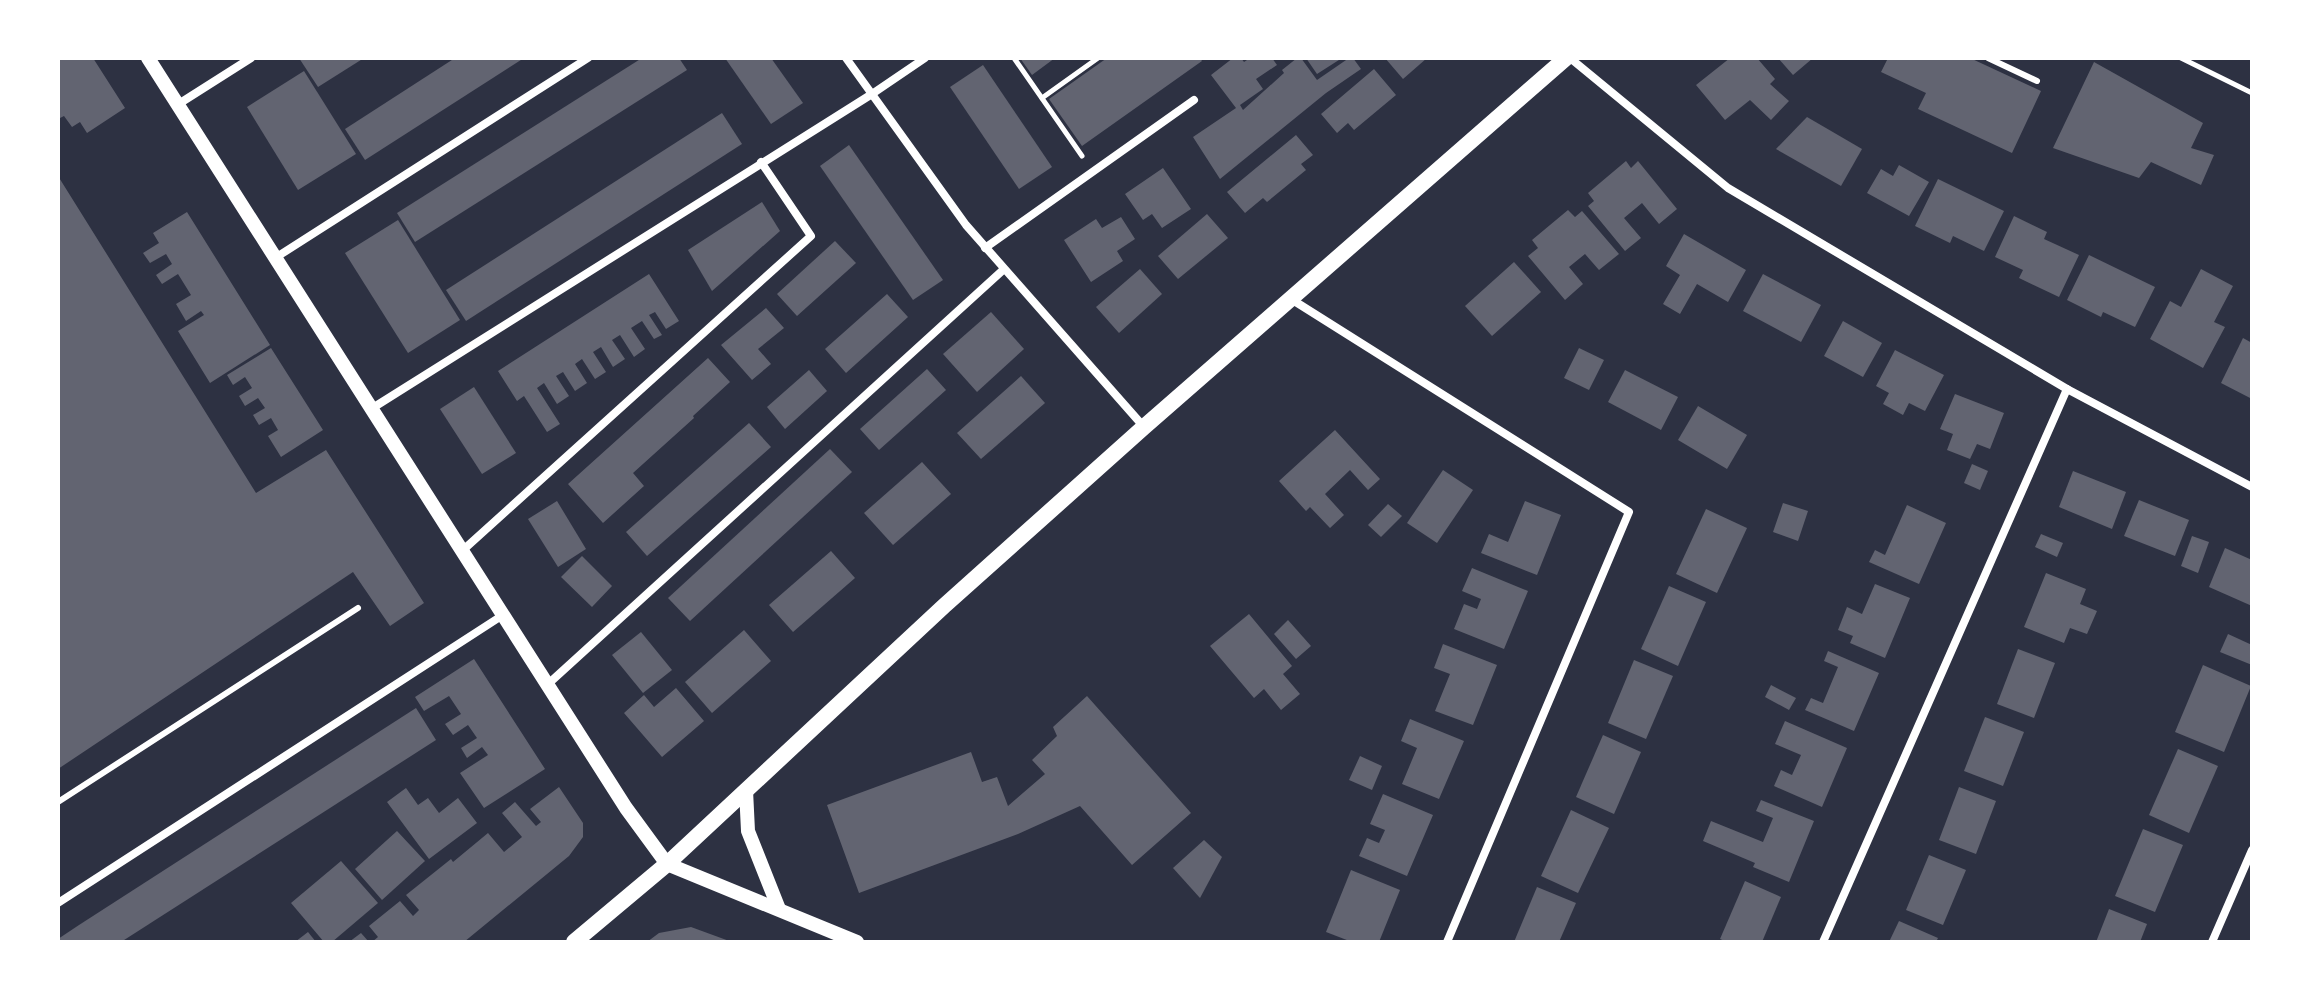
<svg xmlns="http://www.w3.org/2000/svg" width="2310" height="1000" viewBox="0 0 2310 1000" font-family="Literata,serif">
  <rect width="100%" height="100%" fill="#2d3142"/>
  <g fill="#626471">
    <path d="M58 58H93L125 108 87 133 80 122 72 127 64 116 58 119Z"/>
    <path d="M299 58H364L318 87Z"/>
    <path d="M455 58H524L365 160 345 129Z"/>
    <path d="M642 58H679L687 70 415 242 397 213Z"/>
    <path d="M725 58H771L803 103 771 124Z"/>
    <path d="M1020 58H1055L1032 75Z"/>
    <path d="M1107 58H1200L1202 61 1082 146 1049 99Z"/>
    <path d="M1233 58H1241L1244 62 1250 58H1272L1277 65 1256 79 1263 89 1240 105 1243 110 1284 73 1282 70 1297 58H1301L1317 80 1349 58H1353L1361 69 1326 93 1220 179 1193 137 1236 108 1211 75Z"/>
    <path d="M1306 58H1342L1317 74Z"/>
    <path d="M1385 58H1427L1403 79Z"/>
    <path d="M1730 58H1757L1775 79 1770 84 1789 101 1771 120 1750 100 1725 120 1696 85Z"/>
    <path d="M1778 58H1813L1793 75Z"/>
    <path d="M1888 58H1970L2041 91 2012 153 1918 109 1926 93 1881 72Z"/>
    <path d="M2094 62 2203 123 2191 148 2214 155 2201 185 2151 162 2139 178 2053 148Z"/>
    <path d="M983 65 1052 167 1019 189 950 87Z"/>
    <path d="M1374 69 1396 95 1354 130 1348 123 1337 133 1321 114Z"/>
    <path d="M304 71 356 154 298 190 247 107Z"/>
    <path d="M722 113 742 144 466 321 446 290Z"/>
    <path d="M1807 117 1862 149 1841 186 1776 149Z"/>
    <path d="M1296 135 1313 155 1301 164 1306 170 1267 202 1263 198 1245 213 1227 192Z"/>
    <path d="M849 145 943 280 913 300 820 166Z"/>
    <path d="M1626 161 1631 168 1638 161 1677 209 1659 224 1642 203 1624 218 1641 238 1625 251 1588 206 1594 201 1588 193Z"/>
    <path d="M1899 165 1929 182 1909 216 1867 193 1881 169 1893 176Z"/>
    <path d="M1163 168 1191 209 1162 228 1152 214 1143 220 1125 194Z"/>
    <path d="M58 176 256 493 326 450 424 603 390 626 353 572 58 769Z"/>
    <path d="M1938 179 2004 211 1984 251 1953 236 1950 243 1915 226Z"/>
    <path d="M762 202 780 231 712 291 688 250Z"/>
    <path d="M1568 210 1575 217 1582 211 1619 254 1599 270 1585 254 1569 267 1583 284 1565 300 1528 256 1538 248 1532 240Z"/>
    <path d="M187 212 270 345 210 383 178 331 204 315 201 311 186 321 176 304 191 295 178 274 162 284 156 275 172 264 166 254 150 263 143 253 159 243 153 233Z"/>
    <path d="M1207 214 1228 238 1178 279 1158 256Z"/>
    <path d="M2014 216 2047 232 2044 239 2079 255 2059 297 2019 278 2023 270 1995 257Z"/>
    <path d="M1121 217 1135 239 1117 251 1123 261 1091 282 1064 240 1096 219 1102 228Z"/>
    <path d="M398 220 460 320 408 353 345 253Z"/>
    <path d="M1684 234 1746 270 1728 302 1697 284 1680 314 1663 304 1680 275 1666 266Z"/>
    <path d="M835 241 856 263 797 316 777 294Z"/>
    <path d="M2089 255 2155 287 2135 327 2103 312 2101 317 2067 300Z"/>
    <path d="M1514 262 1541 292 1492 336 1465 306Z"/>
    <path d="M1140 269 1162 294 1119 333 1096 307Z"/>
    <path d="M2201 269 2233 286 2214 322 2225 327 2203 368 2150 339 2170 301 2181 307Z"/>
    <path d="M649 274 679 321 666 329 655 312 649 315 662 335 654 339 642 321 631 328 645 349 634 357 620 335 612 340 625 359 613 367 601 347 593 352 606 372 595 379 582 359 575 364 587 383 575 391 563 372 556 376 569 396 557 404 544 383 537 388 560 424 547 432 524 396 517 401 498 371Z"/>
    <path d="M1763 274 1821 305 1801 342 1743 311Z"/>
    <path d="M887 294 908 317 846 373 825 349Z"/>
    <path d="M766 308 784 328 758 349 771 364 752 380 721 345Z"/>
    <path d="M991 312 1024 349 977 392 943 354Z"/>
    <path d="M1843 321 1882 343 1863 377 1824 356Z"/>
    <path d="M2243 338 2252 343V399L2221 383Z"/>
    <path d="M271 348 323 430 281 457 268 436 278 430 271 418 259 425 253 415 265 408 258 398 245 406 239 396 252 388 245 377 233 385 227 375Z"/>
    <path d="M1579 348 1604 360 1589 390 1564 378Z"/>
    <path d="M1895 350 1944 375 1925 411 1909 403 1903 415 1883 404 1889 393 1876 386Z"/>
    <path d="M708 358 730 382 693 416 694 418 633 473 644 486 603 523 568 484Z"/>
    <path d="M927 369 946 390 879 450 860 429Z"/>
    <path d="M809 370 827 391 785 429 767 407Z"/>
    <path d="M1625 370 1678 397 1661 430 1608 402Z"/>
    <path d="M1021 376 1045 403 981 459 957 433Z"/>
    <path d="M474 387 516 453 482 474 440 409Z"/>
    <path d="M1955 394 2004 413 1990 449 1977 444 1970 459 1947 450 1953 434 1940 429Z"/>
    <path d="M1698 406 1747 435 1727 469 1678 440Z"/>
    <path d="M749 423 771 447 647 556 626 532Z"/>
    <path d="M1335 430 1380 479 1368 490 1350 470 1325 494 1344 515 1330 528 1310 507 1306 511 1279 481Z"/>
    <path d="M830 449 852 472 690 621 668 598Z"/>
    <path d="M922 462 951 494 893 545 864 513Z"/>
    <path d="M1972 464 1988 471 1980 490 1964 483Z"/>
    <path d="M1443 470 1473 490 1437 543 1407 523Z"/>
    <path d="M2073 471 2126 492 2112 529 2059 507Z"/>
    <path d="M2139 500 2189 520 2175 556 2124 536Z"/>
    <path d="M557 501 586 549 558 567 528 519Z"/>
    <path d="M1525 501 1561 515 1537 575 1481 553 1489 534 1508 542Z"/>
    <path d="M1783 503 1808 511 1798 541 1773 532Z"/>
    <path d="M1388 504 1402 516 1381 537 1368 525Z"/>
    <path d="M1907 505 1946 523 1919 584 1869 562 1875 550 1885 555Z"/>
    <path d="M1706 509 1747 528 1717 593 1676 574Z"/>
    <path d="M2041 534 2063 543 2057 557 2035 547Z"/>
    <path d="M2192 536 2209 542 2198 573 2181 566Z"/>
    <path d="M2225 548 2252 560V606L2209 587Z"/>
    <path d="M831 551 855 578 793 632 769 605Z"/>
    <path d="M582 556 612 586 592 607 561 577Z"/>
    <path d="M1472 568 1528 591 1504 649 1454 629 1464 604 1477 609 1481 599 1462 591Z"/>
    <path d="M2046 573 2086 589 2080 604 2097 611 2087 634 2070 628 2064 643 2024 627Z"/>
    <path d="M1875 584 1910 598 1885 658 1850 643 1853 636 1838 630 1847 607 1862 614Z"/>
    <path d="M1669 586 1706 602 1678 666 1641 649Z"/>
    <path d="M1249 614 1292 666 1283 674 1300 694 1281 710 1264 689 1254 698 1210 646Z"/>
    <path d="M1288 620 1311 646 1296 659 1274 634Z"/>
    <path d="M744 630 771 661 712 713 685 682Z"/>
    <path d="M641 632 672 670 643 693 612 655Z"/>
    <path d="M2228 634 2252 645V665L2220 652Z"/>
    <path d="M1443 644 1497 665 1473 725 1435 711 1450 674 1434 668Z"/>
    <path d="M2018 649 2055 663 2034 718 1997 704Z"/>
    <path d="M1828 651 1879 673 1854 731 1805 710 1811 698 1823 703 1838 667 1824 661Z"/>
    <path d="M474 659 545 769 484 808 460 773 488 755 482 747 467 758 461 748 477 738 468 725 453 735 445 724 461 714 449 696 424 711 415 697Z"/>
    <path d="M1634 660 1673 676 1646 739 1608 723Z"/>
    <path d="M2203 665 2251 686 2224 752 2175 732Z"/>
    <path d="M1771 685 1796 698 1789 710 1765 697Z"/>
    <path d="M676 688 704 721 662 757 624 713 644 695 654 707Z"/>
    <path d="M1087 696 1191 813 1132 865 1080 806 1018 834 859 893 827 805 971 752 982 782 997 777 1008 806 1045 774 1032 760 1057 736 1053 727Z"/>
    <path d="M416 708 436 740 121 942H58V939L79 925Z"/>
    <path d="M1985 717 2024 732 2003 786 1964 771Z"/>
    <path d="M1410 719 1464 741 1439 799 1402 784 1417 748 1401 741Z"/>
    <path d="M1785 721 1847 748 1822 807 1774 786 1781 770 1792 775 1801 755 1775 744Z"/>
    <path d="M1603 735 1641 752 1614 814 1576 797Z"/>
    <path d="M2178 749 2218 766 2189 833 2149 815Z"/>
    <path d="M1360 756 1382 766 1372 790 1349 780Z"/>
    <path d="M559 787 583 823V837L569 856 464 942H372L378 937 369 926 400 901 413 916 419 910 406 895 451 859 453 862 488 833 504 852 522 837 502 813 515 802 536 826 541 822 530 809Z"/>
    <path d="M1959 787 1996 801 1976 854 1939 840Z"/>
    <path d="M406 788 418 805 428 798 439 813 458 798 477 823 429 859 387 802Z"/>
    <path d="M1383 794 1433 815 1407 876 1359 856 1367 838 1379 843 1385 830 1370 824Z"/>
    <path d="M1761 800 1814 821 1789 882 1753 867 1755 863 1703 841 1711 821 1763 842 1773 818 1756 811Z"/>
    <path d="M1571 810 1609 828 1578 893 1541 876Z"/>
    <path d="M2143 829 2183 845 2155 912 2115 896Z"/>
    <path d="M397 831 425 861 382 900 355 869Z"/>
    <path d="M1204 840 1222 857 1200 898 1173 868Z"/>
    <path d="M1929 855 1966 870 1943 925 1906 910Z"/>
    <path d="M341 861 378 903 332 942H324L291 903Z"/>
    <path d="M1351 870 1400 890 1379 942H1352L1326 932Z"/>
    <path d="M1745 881 1781 897 1762 942H1727L1720 939Z"/>
    <path d="M1537 887 1576 903 1559 942H1514Z"/>
    <path d="M2109 909 2147 924 2140 942H2096Z"/>
    <path d="M1899 921 1938 938 1936 942H1889Z"/>
    <path d="M691 927 732 942H647L659 933Z"/>
    <path d="M308 932 316 942H295Z"/>
    <path d="M361 933 369 942H349Z"/>
  </g>
  <g fill="none" stroke-linecap="round" stroke-linejoin="round">
    <g stroke="#fff" stroke-width="5">
      <path d="M1014 58 1082 156"/>
      <path d="M2181 58 2252 93"/>
      <path d="M1042 98 1098 58"/>
    </g>
    <g stroke="#fff" stroke-width="6">
      <path d="M1988 58 2037 81"/>
      <path d="M58 802 358 608"/>
    </g>
    <g stroke="#fff" stroke-width="8">
      <path d="M846 58 966 225 1144 427"/>
      <path d="M1570 58 1728 188 2067 389 2252 487"/>
      <path d="M177 105 251 58"/>
      <path d="M985 248 1194 100"/>
      <path d="M275 258 588 58"/>
      <path d="M1291 299 1629 512 1447 942"/>
      <path d="M371 409 872 94 925 58"/>
      <path d="M462 551 811 236 761 162"/>
      <path d="M547 685 1003 270"/>
      <path d="M58 903 503 615"/>
      <path d="M1823 942 2067 389"/>
      <path d="M2212 942 2252 850"/>
    </g>
    <g stroke="#fff" stroke-width="14">
      <path d="M148 58 626 808 667 864 857 942"/>
      <path d="M746 790 748 831 779 909"/>
    </g>
    <path stroke="#fff" stroke-width="16" d="M574 942 667 864 944 606 1144 427 1566 58"/>
  </g>
  <rect width="2310" height="1000" fill="none" stroke="#ffffff" stroke-width="120"/>
</svg>
